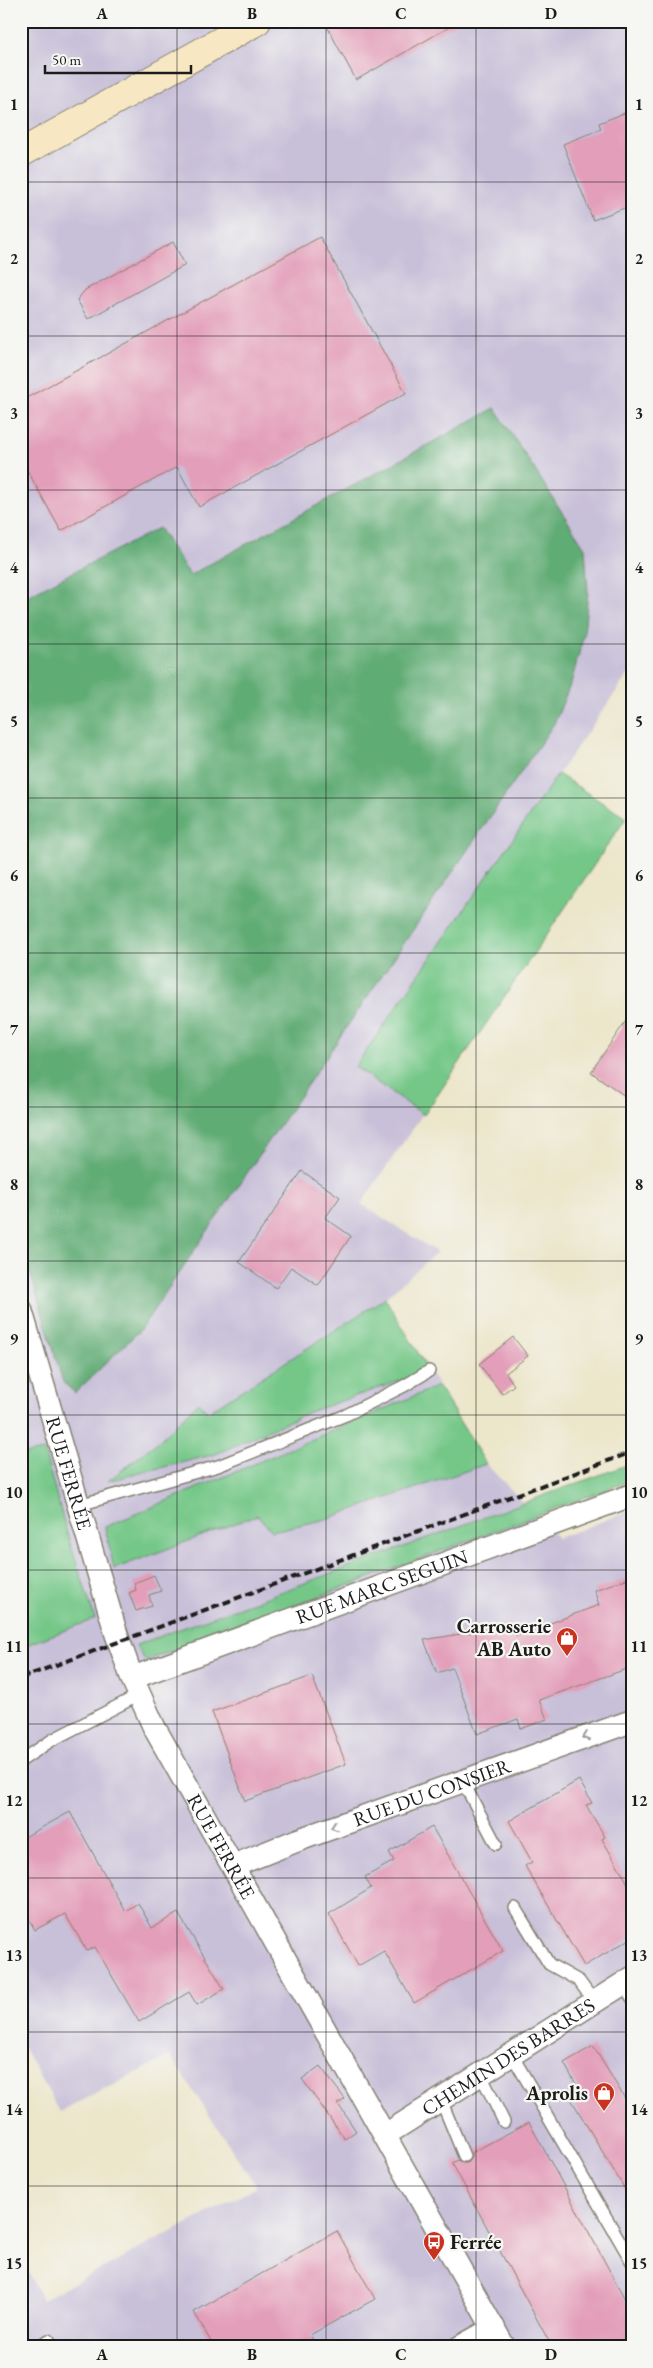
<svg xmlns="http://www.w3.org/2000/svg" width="653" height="2368" viewBox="0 0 653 2368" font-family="'EB Garamond',serif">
  <rect width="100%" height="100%" fill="#f6f6f2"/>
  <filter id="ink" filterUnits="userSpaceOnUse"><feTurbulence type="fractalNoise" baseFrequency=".02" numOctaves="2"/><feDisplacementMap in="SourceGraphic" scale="10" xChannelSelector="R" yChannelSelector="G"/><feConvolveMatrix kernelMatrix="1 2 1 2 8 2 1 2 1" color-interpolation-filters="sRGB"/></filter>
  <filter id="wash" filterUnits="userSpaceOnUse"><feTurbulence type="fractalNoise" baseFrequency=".0096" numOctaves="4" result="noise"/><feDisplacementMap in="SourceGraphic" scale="20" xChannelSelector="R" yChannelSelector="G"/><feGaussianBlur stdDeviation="1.12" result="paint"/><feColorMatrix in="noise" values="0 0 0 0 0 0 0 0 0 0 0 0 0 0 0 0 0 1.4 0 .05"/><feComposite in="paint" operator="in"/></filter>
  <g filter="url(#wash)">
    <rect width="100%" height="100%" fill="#ece6cb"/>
    <path fill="#c8bfd8" d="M21 21H632V669L558 774 626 818 361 1204 437 1252 385 1298 486 1464 558 1538 632 1510V2347H21V2264L24 2262 42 2300 257 2187 170 2056 60 2112 21 2043Z"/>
    <g fill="#75c788" stroke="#487252">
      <path d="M558 774 626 818 424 1115 355 1067Z"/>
      <path d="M385 1298 429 1371 309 1412 216 1454 108 1481 160 1440 198 1402 208 1412Z"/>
      <path d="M438 1386 486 1464 323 1520 272 1531 257 1515 114 1569 105 1527Z"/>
      <path d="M44 1451 70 1543 95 1619 21 1647V1455Z"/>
      <path d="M632 1463V1480L145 1661 136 1645Z"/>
    </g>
    <path fill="#60ac74" stroke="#3e6448" d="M495 408 585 548 588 592 584 634 572 680 555 722 140 1330 75 1393 63 1382 21 1242V599L159 528 190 575Z"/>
    <g id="blocks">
      <g fill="#e39eb9">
        <path d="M324 21H460L356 80Z"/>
        <path d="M632 110V205L593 220 563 144 601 129 599 123Z"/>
        <path d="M320 237 406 393 199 507 177 467 61 531 21 459V401Z"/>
        <path d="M173 242 185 265 88 319 77 300 85 290Z"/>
        <path d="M632 1012V1101L591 1072Z"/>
        <path d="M302 1171 340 1197 325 1218 351 1236 318 1285 291 1267 276 1288 239 1262Z"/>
        <path d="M513 1337 528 1356 506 1373 514 1385 502 1394 479 1364Z"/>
        <path d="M154 1575 161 1591 149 1595 152 1606 136 1611 129 1593 136 1590 134 1583Z"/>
        <path d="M632 1577V1667L539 1700 547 1719 521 1729 518 1719 477 1734 452 1668 437 1673 424 1640 491 1629 510 1622 516 1636 599 1605 594 1590Z"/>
        <path d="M312 1676 346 1764 245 1801 212 1712Z"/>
        <path d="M579 1780 592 1803 586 1805 605 1837 602 1839 632 1890V1938L584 1966 525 1866 532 1862 509 1821Z"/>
        <path d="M70 1812 125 1911 138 1903 152 1928 178 1913 224 1989 197 2005 189 1992 139 2022 95 1947 87 1951 65 1914 35 1930 21 1905V1839Z"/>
        <path d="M432 1827 503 1951 414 2003 384 1951 358 1966 329 1914 371 1888 365 1877 394 1861 389 1852Z"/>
        <path d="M593 2046 632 2110V2201L568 2094 578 2088 564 2063Z"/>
        <path d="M320 2066 345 2099 338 2104 356 2131 345 2139 302 2079Z"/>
        <path d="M529 2122 632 2312V2338L616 2347H552L452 2163 458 2160 463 2163H467L471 2157V2153Z"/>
        <path d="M337 2231 375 2299 310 2335 317 2347H214L194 2312Z"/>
      </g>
    </g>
  </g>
  <g filter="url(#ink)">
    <use href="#blocks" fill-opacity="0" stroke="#848174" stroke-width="1"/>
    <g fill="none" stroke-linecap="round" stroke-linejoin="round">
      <g stroke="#848174" stroke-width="14">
        <g id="lane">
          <path d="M79 1505 218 1466 346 1415 404 1386 429 1371"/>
          <path d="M21 1761 52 1740 139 1695"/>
          <path d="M463 1782 496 1844"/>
          <path d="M515 1908 549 1964 579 1981 595 2003"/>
          <path d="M623 1984 632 1998"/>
          <path d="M512 2055 632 2262"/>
          <path d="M481 2075 504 2122"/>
          <path d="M441 2100 464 2156"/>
          <path d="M36 2347 49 2340 53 2347"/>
        </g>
      </g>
      <g stroke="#848174" stroke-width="25">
        <g id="street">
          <path id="s1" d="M21 1310 116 1633 132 1678 154 1727 504 2347"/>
          <path id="s2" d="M132 1678 632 1495"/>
          <path id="s3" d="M233 1866 298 1840 632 1721"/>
          <path id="s4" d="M385 2135 632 1978"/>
          <path d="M460 2347 494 2328"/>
        </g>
      </g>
      <g stroke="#848174" stroke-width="30">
        <path id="secondary" d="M21 153 257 21"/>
      </g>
      <use href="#lane" stroke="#fff" stroke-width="11"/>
      <use href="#street" stroke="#fff" stroke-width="22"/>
      <use href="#secondary" stroke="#f7e8c3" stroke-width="28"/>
      <path stroke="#1c1c1c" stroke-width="4" stroke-dasharray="8 4" stroke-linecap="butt" d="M21 1678 632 1452"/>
    </g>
    <defs><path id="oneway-chevron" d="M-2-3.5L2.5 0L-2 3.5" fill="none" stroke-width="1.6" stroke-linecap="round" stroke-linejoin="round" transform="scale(1.25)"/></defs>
    <g stroke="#999">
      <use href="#oneway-chevron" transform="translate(586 1737) rotate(160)"/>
      <use href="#oneway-chevron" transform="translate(334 1827) rotate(161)"/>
    </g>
  </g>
  <path fill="none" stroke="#1c1c1c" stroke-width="1" stroke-opacity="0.55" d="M177 21V2347M326 21V2347M476 21V2347M21 182H632M21 336H632M21 490H632M21 644H632M21 798H632M21 953H632M21 1107H632M21 1261H632M21 1415H632M21 1570H632M21 1724H632M21 1878H632M21 2032H632M21 2186H632"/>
  <defs>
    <g id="shop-pin" transform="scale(1.125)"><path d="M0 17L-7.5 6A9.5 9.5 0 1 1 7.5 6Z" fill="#c8321e" stroke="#f6f6f2"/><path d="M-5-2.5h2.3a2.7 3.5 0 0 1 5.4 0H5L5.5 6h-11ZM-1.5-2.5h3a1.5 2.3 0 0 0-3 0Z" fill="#fff"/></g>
    <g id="bus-pin" transform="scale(1.125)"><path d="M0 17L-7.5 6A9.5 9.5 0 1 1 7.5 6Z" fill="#c8321e" stroke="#f6f6f2"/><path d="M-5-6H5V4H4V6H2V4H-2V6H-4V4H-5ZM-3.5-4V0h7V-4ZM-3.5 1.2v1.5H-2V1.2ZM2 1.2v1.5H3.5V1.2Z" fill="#fff"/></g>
  </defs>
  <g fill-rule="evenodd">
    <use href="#shop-pin" x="567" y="1638"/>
    <use href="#shop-pin" x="604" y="2093"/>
    <use href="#bus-pin" x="434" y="2242"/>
  </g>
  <g text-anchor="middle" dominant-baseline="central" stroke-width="4.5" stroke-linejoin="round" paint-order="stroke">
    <g font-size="20" fill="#1c1c1c" stroke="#f6f6f2">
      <text stroke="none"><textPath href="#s1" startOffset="170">RUE FERRÉE</textPath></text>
      <text stroke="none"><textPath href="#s2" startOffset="266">RUE MARC SEGUIN</textPath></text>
      <text stroke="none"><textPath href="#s3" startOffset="212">RUE DU CONSIER</textPath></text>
      <text stroke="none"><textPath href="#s1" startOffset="575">RUE FERRÉE</textPath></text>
      <text stroke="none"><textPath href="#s4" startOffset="146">CHEMIN DES BARRES</textPath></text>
    </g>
    <g font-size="20" font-weight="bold" fill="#1c1c1c" stroke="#f6f6f2" text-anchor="end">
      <text x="551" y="1626">Carrosserie<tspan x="551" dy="23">AB Auto</tspan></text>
      <text x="588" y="2093">Aprolis</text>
      <text x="450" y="2242" text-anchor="start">Ferrée</text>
    </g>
  </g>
  <rect width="653" height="2368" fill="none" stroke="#f6f6f2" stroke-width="55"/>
  <path d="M45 65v8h146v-8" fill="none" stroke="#1c1c1c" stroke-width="2.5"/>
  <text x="52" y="65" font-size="15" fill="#1c1c1c" stroke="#f6f6f2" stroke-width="4" paint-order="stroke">50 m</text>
  <rect x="28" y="28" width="598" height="2312" fill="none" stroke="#1c1c1c" stroke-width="2"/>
  <g font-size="16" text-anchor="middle" font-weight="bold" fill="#1c1c1c">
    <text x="102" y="19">A</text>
    <text x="252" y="19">B</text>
    <text x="401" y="19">C</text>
    <text x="551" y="19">D</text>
    <text x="14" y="110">1</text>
    <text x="639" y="110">1</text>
    <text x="14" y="264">2</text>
    <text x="639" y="264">2</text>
    <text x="14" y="419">3</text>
    <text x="639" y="419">3</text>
    <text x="14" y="573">4</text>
    <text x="639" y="573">4</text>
    <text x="14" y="727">5</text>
    <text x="639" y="727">5</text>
    <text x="14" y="881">6</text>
    <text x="639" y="881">6</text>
    <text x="14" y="1035">7</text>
    <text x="639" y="1035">7</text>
    <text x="14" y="1190">8</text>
    <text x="639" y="1190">8</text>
    <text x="14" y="1344">9</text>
    <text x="639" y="1344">9</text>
    <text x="14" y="1498">10</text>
    <text x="639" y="1498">10</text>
    <text x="14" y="1652">11</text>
    <text x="639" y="1652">11</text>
    <text x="14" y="1806">12</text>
    <text x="639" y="1806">12</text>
    <text x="14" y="1961">13</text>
    <text x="639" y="1961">13</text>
    <text x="14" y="2115">14</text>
    <text x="639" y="2115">14</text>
    <text x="14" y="2269">15</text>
    <text x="639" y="2269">15</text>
    <text x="102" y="2360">A</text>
    <text x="252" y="2360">B</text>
    <text x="401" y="2360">C</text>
    <text x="551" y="2360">D</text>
  </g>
</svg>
